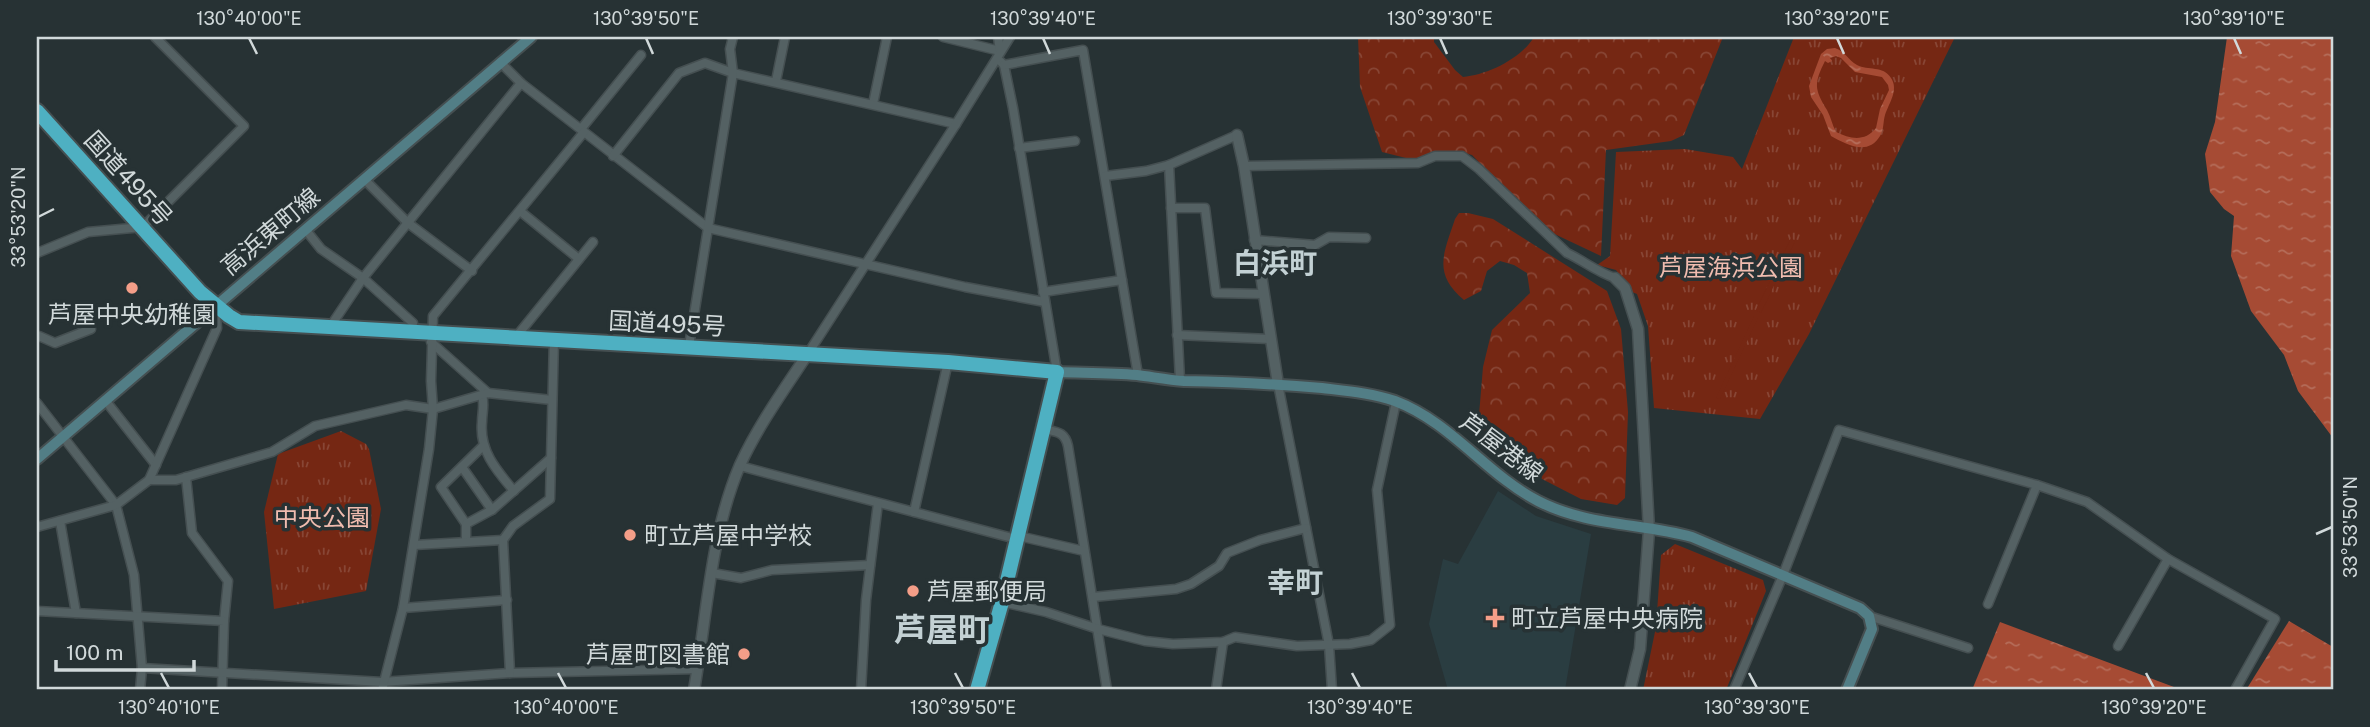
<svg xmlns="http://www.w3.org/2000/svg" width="2370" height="727" viewBox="0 0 2370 727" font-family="'Public Sans','Noto Sans JP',sans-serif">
  <defs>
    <pattern id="forest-crowns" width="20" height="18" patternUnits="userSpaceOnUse" patternTransform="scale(1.75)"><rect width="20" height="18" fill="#752713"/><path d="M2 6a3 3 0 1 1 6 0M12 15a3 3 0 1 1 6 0" fill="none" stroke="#884635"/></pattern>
    <pattern id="park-tufts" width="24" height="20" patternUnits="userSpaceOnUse" patternTransform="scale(1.75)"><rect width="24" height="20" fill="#752713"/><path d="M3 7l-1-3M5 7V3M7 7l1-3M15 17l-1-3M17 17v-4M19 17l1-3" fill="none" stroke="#884635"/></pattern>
    <pattern id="water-ripples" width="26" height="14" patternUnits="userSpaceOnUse" patternTransform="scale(1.75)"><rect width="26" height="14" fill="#a64b34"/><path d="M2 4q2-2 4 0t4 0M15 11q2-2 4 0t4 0" fill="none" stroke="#b56d5a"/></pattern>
  </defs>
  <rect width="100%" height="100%" fill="#273234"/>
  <path fill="#2a3d41" d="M1498 491 1536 516 1591 534 1565 690H1448L1429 624 1443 559 1458 564Z"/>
  <g fill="url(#forest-crowns)">
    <path d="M1358 37H1434V42L1455 70 1463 77C1487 75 1521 59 1534 37H1723L1684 135 1671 141 1606 150 1601 256 1546 230 1472 155 1457 151 1414 160 1382 152 1360 87Z"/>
    <path d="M1459 213H1468L1493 219 1607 291 1621 329 1628 412 1625 498 1617 505 1581 499 1497 456 1483 443 1478 427 1483 367 1492 330 1530 293 1527 273 1514 265 1500 261 1487 271 1481 291 1464 300C1432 273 1444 253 1455 219Z"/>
  </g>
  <g fill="url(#park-tufts)">
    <path d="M1794 37H1955L1809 334 1760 419 1654 408 1648 326 1637 294 1632 292 1616 270 1597 265 1610 256 1616 152 1685 149 1733 157 1742 169Z"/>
    <path d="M341 431 366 444 369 449 381 509 366 591 274 609 264 512 278 454Z"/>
    <path d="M1675 544 1763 580 1766 591 1726 690H1643L1656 627 1661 555Z"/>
  </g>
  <g fill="#752713">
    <path d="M1791 238 1795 241 1761 313 1756 310Z"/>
    <path d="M1754 316 1758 318 1720 399 1716 398Z"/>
  </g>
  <g fill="url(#water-ripples)" fill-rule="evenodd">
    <path d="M2227 37H2333V438L2298 391 2284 355 2251 311 2231 256 2234 216 2224 209 2210 192 2205 154 2215 122Z"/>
    <path d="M1835 48C1845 51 1848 60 1857 65 1868 71 1883 65 1891 78 1899 90 1889 103 1885 115 1883 121 1884 130 1880 136 1868 156 1847 145 1831 136L1823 115 1811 97 1809 86 1821 54 1827 49ZM1836 56 1841 58 1855 72 1882 77 1888 85 1889 90 1880 109 1876 128C1865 142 1850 139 1836 132 1832 125 1831 117 1827 110 1814 89 1814 83 1825 61L1828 63 1832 61 1830 58Z"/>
    <path d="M2289 621 2333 647V690H2246Z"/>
    <path d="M2000 622 2182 690H1972Z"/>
  </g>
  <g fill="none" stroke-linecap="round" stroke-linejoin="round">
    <g stroke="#454f51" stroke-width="11">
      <g id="minor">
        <path d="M943 37 1000 51"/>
        <path d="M998 37 1000 51"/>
        <path d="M500 62 521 83 708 228 965 287 1045 302"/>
        <path d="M1001 62 1004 65 1013 108 1057 372"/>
        <path d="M1004 65 1083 50 1138 375"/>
        <path d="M776 81 785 37"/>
        <path d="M873 104 887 37"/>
        <path d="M581 129 641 55"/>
        <path d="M1019 148 1075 141"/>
        <path d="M613 156 679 73 705 63 733 73 956 124"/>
        <path d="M1169 165 1180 380"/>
        <path d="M1244 166 1418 163 1435 156H1462L1479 169 1567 253C1584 261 1597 272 1615 278"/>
        <path d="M1105 176 1146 171 1169 165 1237 135"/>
        <path d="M364 179 408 223 472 271"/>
        <path d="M1171 208H1205L1216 293 1263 294"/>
        <path d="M520 211 579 259"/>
        <path d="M305 229 321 249 363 278 413 323 412 332"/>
        <path d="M1254 240 1315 245 1329 237 1366 238"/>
        <path d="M37 253 88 232 143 227 244 126 155 37"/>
        <path d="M1043 292 1122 280"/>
        <path d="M330 327 363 278 521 83"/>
        <path d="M1177 335 1270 339"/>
        <path d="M37 337 39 336 55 343 91 329"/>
        <path d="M516 337 593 242"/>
        <path d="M431 342 488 393"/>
        <path d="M689 346 733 73 730 49 733 37"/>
        <path d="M807 355 956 124 1010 37"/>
        <path d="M1278 384 1329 645 1332 690"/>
        <path d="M482 395C485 405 482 412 482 422 479 451 497 471 514 491"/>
        <path d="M105 400 156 465"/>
        <path d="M37 403 116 505 134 575 142 668 140 690"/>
        <path d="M1044 429C1057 432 1065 432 1068 446L1107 690"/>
        <path d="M740 466 1016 539 1023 537 1084 551"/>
        <path d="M462 467 492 510"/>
        <path d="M186 477 192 533 228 581 224 621"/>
        <path d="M149 480H176L272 452 315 426 406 405 433 409 488 393 552 400"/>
        <path d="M914 512 948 362"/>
        <path d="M60 521 76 613"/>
        <path d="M466 524 441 487 484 445"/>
        <path d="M37 527 116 505 149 480 217 328 215 305"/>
        <path d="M466 541V524L492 510 551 458"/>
        <path d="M414 545 503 540"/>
        <path d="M712 573 741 578 772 570 870 565"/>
        <path d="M1093 597 1176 589 1191 584 1219 566 1227 553 1260 540 1306 528"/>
        <path d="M1002 602 1046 612 1098 629 1145 641 1173 644 1223 642 1235 637 1297 646 1350 644 1371 640 1390 625 1377 490 1396 402"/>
        <path d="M1988 604 2037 485"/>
        <path d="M403 608 507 600"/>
        <path d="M37 611 224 621 222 690"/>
        <path d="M1869 616 1968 648"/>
        <path d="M2118 646 2168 559"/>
        <path d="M142 668 382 682 510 673 698 669"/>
        <path d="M510 673 503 540 513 526 550 499 554 339"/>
        <path d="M382 690 403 608 429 449 433 409 431 381 433 316 584 132"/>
        <path d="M861 690 866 600 878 503"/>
        <path d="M1216 690 1223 642"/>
        <path d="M1734 690 1783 575 1839 430 2037 485 2087 502 2168 559 2275 619 2235 690"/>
      </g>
    </g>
    <g stroke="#454f51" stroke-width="13">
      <g id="tertiary">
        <path d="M1237 135 1244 166 1278 384"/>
        <path d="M1615 278 1625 288 1638 329 1649 530 1640 649 1630 690"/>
        <path d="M694 690C707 616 710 535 740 465 758 426 783 391 807 355"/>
      </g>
    </g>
    <g stroke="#454f51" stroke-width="14">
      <g id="secondary">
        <path d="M1057 372C1084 373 1111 373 1137 375 1153 377 1169 380 1184 381 1231 382 1276 384 1322 388 1347 391 1371 393 1395 401 1451 422 1486 474 1538 501 1586 526 1642 523 1692 537L1860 608 1869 616 1872 629 1847 690"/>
        <path d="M37 459 531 37"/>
      </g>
    </g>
    <g stroke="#454f51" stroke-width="18">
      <path id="trunk" d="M37 111 200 292 229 316 239 322 948 362 1057 372 1002 602 977 690"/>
    </g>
    <use href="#minor" stroke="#546163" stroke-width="8"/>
    <use href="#tertiary" stroke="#546163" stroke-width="10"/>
    <use href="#secondary" stroke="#527e86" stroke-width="10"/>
    <use href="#trunk" stroke="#4eb0c2" stroke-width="14"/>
  </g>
  <path fill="none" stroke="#d1d9da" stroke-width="2.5" d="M249 38 257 54M646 38 653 54M1043 38 1050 54M1440 38 1447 54M1837 38 1844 54M2234 38 2241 54M38 217 54 209M2316 534 2332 527M161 673 169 688M558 673 566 688M955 673 963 688M1352 673 1360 688M1749 673 1757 688M2146 673 2154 688"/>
  <g fill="#f49e88" stroke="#273234" stroke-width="2.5">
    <circle cx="132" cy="288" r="7"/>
    <circle cx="630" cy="535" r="7"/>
    <circle cx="913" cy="591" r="7"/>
    <path d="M1491.5 607.5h7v7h7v7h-7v7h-7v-7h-7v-7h7z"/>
    <circle cx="744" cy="654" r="7"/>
  </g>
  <g text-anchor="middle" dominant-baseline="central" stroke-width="7" stroke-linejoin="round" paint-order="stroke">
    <g font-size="24" fill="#d1d9da" stroke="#273234">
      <text transform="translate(129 178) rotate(48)">国道495号</text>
      <text transform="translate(270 231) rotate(-40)">高浜東町線</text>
      <text transform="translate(667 323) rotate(3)">国道495号</text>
      <text transform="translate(1502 447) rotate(37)">芦屋港線</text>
    </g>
    <g font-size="24" fill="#f0bcaf" stroke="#273234">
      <text x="1731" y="267">芦屋海浜公園</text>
      <text x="322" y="517">中央公園</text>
    </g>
    <g font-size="24" fill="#d1d9da" stroke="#273234" text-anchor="start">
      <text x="132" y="314" text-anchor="middle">芦屋中央幼稚園</text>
      <text x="644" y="535">町立芦屋中学校</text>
      <text x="927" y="591">芦屋郵便局</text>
      <text x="1511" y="618">町立芦屋中央病院</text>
      <text x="730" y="654" text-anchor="end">芦屋町図書館</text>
    </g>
    <g font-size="28" font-weight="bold" fill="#c3d1d4" stroke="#273234">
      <text x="1275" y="262">白浜町</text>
      <text x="1295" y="581">幸町</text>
    </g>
    <g font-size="32" font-weight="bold" fill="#c3d1d4" stroke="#273234">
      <text x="942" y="629">芦屋町</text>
    </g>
  </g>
  <rect width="2370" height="727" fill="none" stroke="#273234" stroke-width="77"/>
  <path d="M56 660v10h138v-10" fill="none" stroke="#d1d9da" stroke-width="3.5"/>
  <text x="66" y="660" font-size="21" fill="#d1d9da" stroke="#273234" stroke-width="5" paint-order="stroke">100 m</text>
  <rect x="38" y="38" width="2294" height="650" fill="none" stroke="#d1d9da" stroke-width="2.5"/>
  <g font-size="18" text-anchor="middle" fill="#d1d9da">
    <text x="249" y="25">130°40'00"E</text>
    <text x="646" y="25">130°39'50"E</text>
    <text x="1043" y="25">130°39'40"E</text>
    <text x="1440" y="25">130°39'30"E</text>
    <text x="1837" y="25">130°39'20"E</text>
    <text x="2234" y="25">130°39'10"E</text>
    <text transform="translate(19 217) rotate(-90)" y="6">33°53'20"N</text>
    <text transform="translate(2351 527) rotate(-90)" y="6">33°53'50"N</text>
    <text x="169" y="714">130°40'10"E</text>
    <text x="566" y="714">130°40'00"E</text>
    <text x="963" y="714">130°39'50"E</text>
    <text x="1360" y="714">130°39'40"E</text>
    <text x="1757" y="714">130°39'30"E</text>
    <text x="2154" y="714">130°39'20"E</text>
  </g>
</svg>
